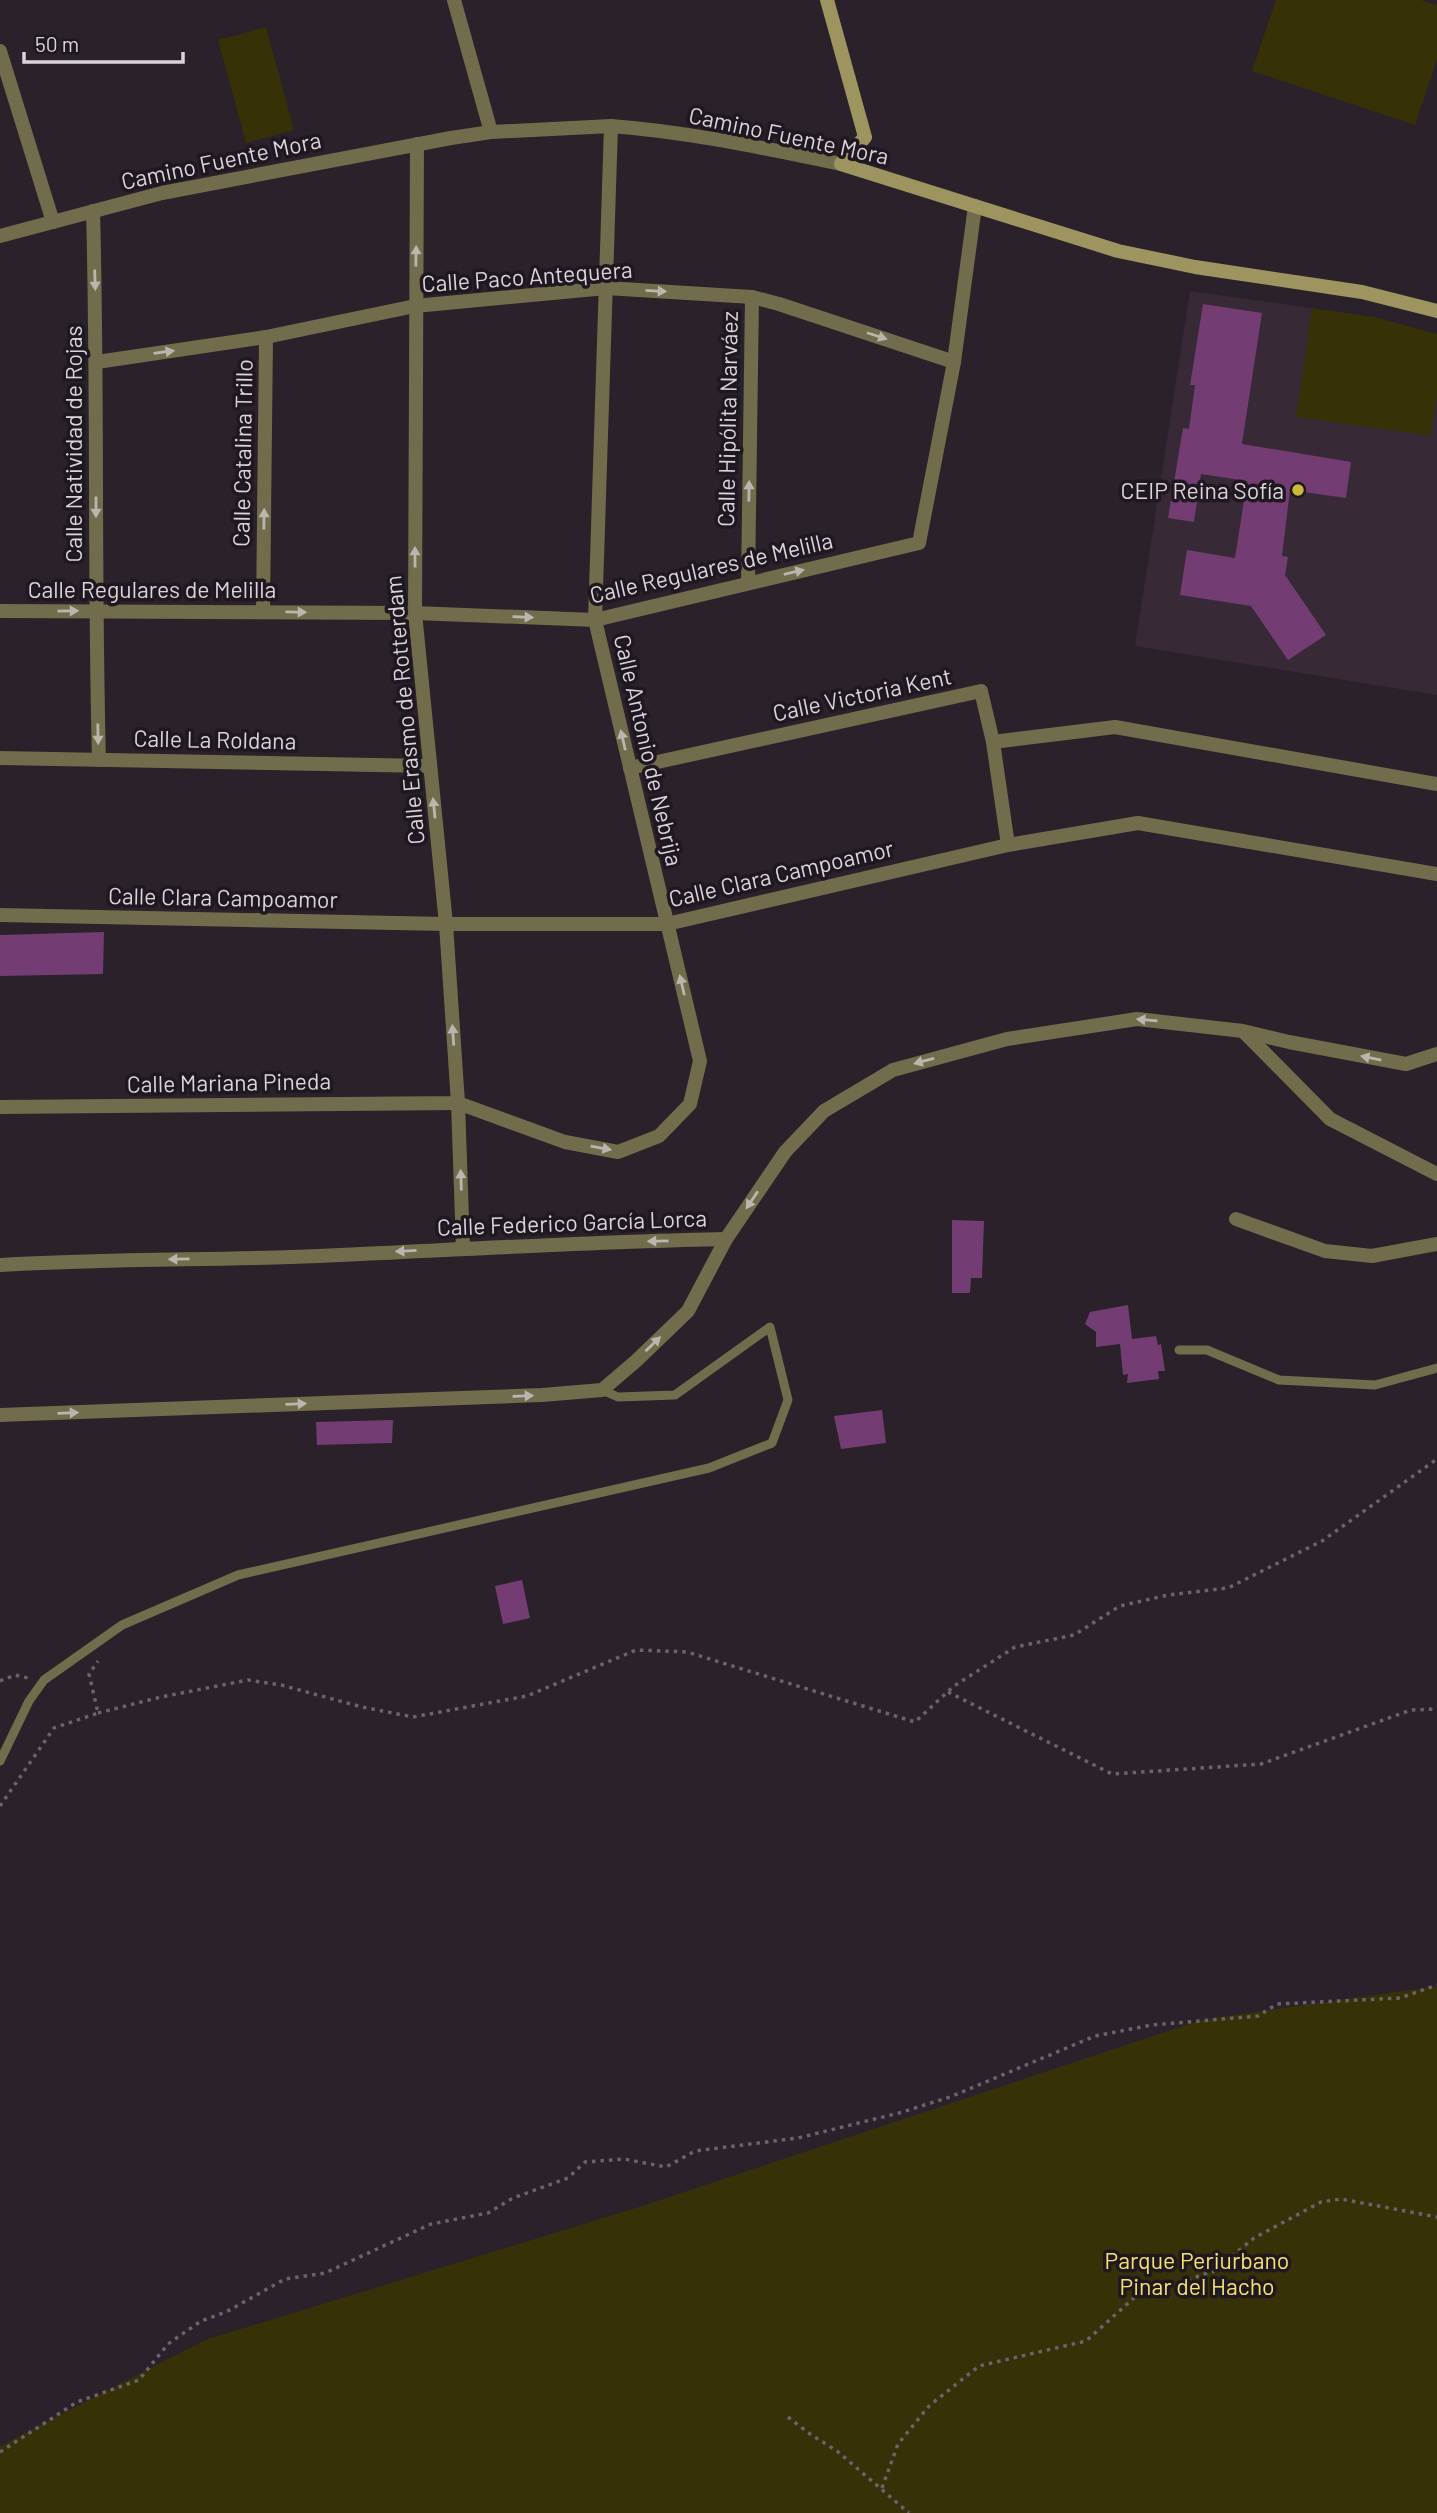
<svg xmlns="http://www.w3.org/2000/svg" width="1437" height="2513" viewBox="0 0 1437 2513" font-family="Barlow,sans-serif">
  <rect width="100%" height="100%" fill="#2a212a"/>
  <path fill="#372936" d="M1190 291 1312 308 1437 334V695L1135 646Z"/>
  <g fill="#373108">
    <path d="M1276 0H1421L1437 5V59L1415 125 1252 71Z"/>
    <path d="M266 27 294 130 246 143 218 40Z"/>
    <path d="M1312 308 1374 317 1437 334V396L1431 436 1296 417Z"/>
    <path d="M1437 1986V2513H0V2446L205 2340 639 2207 1201 2020Z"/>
  </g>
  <g fill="#733d73">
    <path d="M1203 304 1262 313 1242 444 1351 462 1346 498 1290 490 1282 556 1288 557 1285 575 1326 635 1288 660 1251 606 1180 595 1187 550 1235 558 1247 481 1201 474 1194 522 1168 518 1183 428 1189 429 1195 385H1190Z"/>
    <path d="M104 932 103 974 0 976V935Z"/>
    <path d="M952 1220 984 1221 982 1278H971L970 1293H952Z"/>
    <path d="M1128 1305 1132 1339 1156 1336 1158 1345 1161 1344 1165 1371H1158L1159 1379 1127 1383 1128 1374 1123 1375 1120 1344 1096 1347V1332L1085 1324 1090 1312Z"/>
    <path d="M882 1410 886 1443 841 1449 834 1416Z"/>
    <path d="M393 1420 392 1443 317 1445 316 1422Z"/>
    <path d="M522 1580 530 1618 503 1624 495 1586Z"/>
  </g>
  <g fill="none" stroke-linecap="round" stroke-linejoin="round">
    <g stroke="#6b636b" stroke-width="3.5" stroke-dasharray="3.5 5" stroke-linecap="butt">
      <path d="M0 1681 15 1675 28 1678"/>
      <path d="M948 1692 1112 1774 1261 1764 1411 1710 1437 1709"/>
      <path d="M98 1713 161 1697 248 1680 281 1685 362 1707 413 1717 527 1696 636 1650 687 1652 915 1722 954 1686 1015 1647 1074 1635 1120 1606 1168 1595 1228 1588 1322 1541 1437 1459"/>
      <path d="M0 1806 54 1728 98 1713 89 1674 98 1661"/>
      <path d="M788 2417 810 2434 837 2451 909 2513"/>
      <path d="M0 2452 77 2402 139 2380 168 2344 201 2321 226 2312 285 2279 325 2273 431 2224 488 2213 513 2198 568 2178 585 2162 624 2159 666 2167 695 2151 798 2138 899 2113 950 2097 1095 2036 1152 2025 1258 2016 1277 2004 1400 1998 1437 1985"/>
      <path d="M882 2488 898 2444 929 2406 979 2366 1086 2341 1135 2297 1214 2271 1254 2238 1321 2202 1341 2199 1437 2217"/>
    </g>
    <g stroke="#716c4b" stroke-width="9">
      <path d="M1179 1350H1207L1279 1380 1375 1385 1437 1368"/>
      <path d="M0 1761 29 1701 44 1680 122 1625 238 1575 709 1468 772 1443 788 1400 770 1327 675 1395 618 1397 602 1390"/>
    </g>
    <g stroke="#716c4b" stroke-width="14">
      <path d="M454 0 491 132"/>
      <path d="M0 51 53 222"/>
      <path d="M93 211C98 394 94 577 99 760"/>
      <path d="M0 236 162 193 451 138 491 132 611 126C690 132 764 148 841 164"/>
      <path d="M97 362 266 337 415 306 606 288 752 297 779 304 954 362"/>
      <path d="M748 583 752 297"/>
      <path d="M0 611 415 613 595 620 919 543 954 362 975 206"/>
      <path d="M263 612 266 337"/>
      <path d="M993 742 1008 845"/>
      <path d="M0 758 429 766"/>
      <path d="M630 768 981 691 993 742 1115 727 1437 784"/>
      <path d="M0 915 446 924H667L1008 845 1138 823 1437 874"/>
      <path d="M1244 1032 1330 1119 1437 1174"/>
      <path d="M0 1107 458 1103 446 924 415 613 417 144"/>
      <path d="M1236 1219 1325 1251 1372 1256 1437 1244"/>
      <path d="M463 1248 458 1103 565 1142 618 1152 659 1136 690 1104 700 1061 595 620 611 126"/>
      <path d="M0 1265C97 1259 194 1260 292 1257 436 1251 581 1242 726 1239"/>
      <path d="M0 1415 542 1395 602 1390 636 1361 688 1311 726 1239 785 1152 824 1111 893 1070 1007 1039 1137 1019 1243 1031 1289 1042 1406 1064 1437 1054"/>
    </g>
    <path stroke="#9d945f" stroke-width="14" d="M827 0 865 137 841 164 1118 251 1195 267 1362 292 1437 311"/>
  </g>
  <defs><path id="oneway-solid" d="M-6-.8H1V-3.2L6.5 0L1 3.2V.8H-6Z" transform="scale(1.75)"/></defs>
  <g fill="#bbb5af">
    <use href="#oneway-solid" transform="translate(416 256) rotate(-89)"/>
    <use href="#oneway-solid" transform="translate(95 280) rotate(88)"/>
    <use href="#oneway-solid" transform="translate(656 291) rotate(3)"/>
    <use href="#oneway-solid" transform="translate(877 336) rotate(18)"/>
    <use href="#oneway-solid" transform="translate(164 352) rotate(-8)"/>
    <use href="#oneway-solid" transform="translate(749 491) rotate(-89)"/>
    <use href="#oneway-solid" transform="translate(96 507) rotate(90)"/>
    <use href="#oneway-solid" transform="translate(264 519) rotate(-89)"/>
    <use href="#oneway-solid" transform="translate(415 557) rotate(-90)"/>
    <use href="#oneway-solid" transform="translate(794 572) rotate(-13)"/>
    <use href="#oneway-solid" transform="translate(68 611) rotate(-1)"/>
    <use href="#oneway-solid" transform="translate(296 612) rotate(1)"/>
    <use href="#oneway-solid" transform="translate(523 617) rotate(2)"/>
    <use href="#oneway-solid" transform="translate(98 734) rotate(89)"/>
    <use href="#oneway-solid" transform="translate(623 740) rotate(-103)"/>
    <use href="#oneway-solid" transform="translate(434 808) rotate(-96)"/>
    <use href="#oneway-solid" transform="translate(682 985) rotate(-103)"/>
    <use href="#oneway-solid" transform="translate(1147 1020) rotate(-175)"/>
    <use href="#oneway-solid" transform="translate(453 1035) rotate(-94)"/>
    <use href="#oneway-solid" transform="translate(1371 1058) rotate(-169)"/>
    <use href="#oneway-solid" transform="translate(924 1061) rotate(165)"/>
    <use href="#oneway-solid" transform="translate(601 1148) rotate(10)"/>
    <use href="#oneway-solid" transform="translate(461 1180) rotate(-92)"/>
    <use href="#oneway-solid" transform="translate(752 1200) rotate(124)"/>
    <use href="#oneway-solid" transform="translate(658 1241) rotate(179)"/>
    <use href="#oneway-solid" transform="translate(406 1251) rotate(177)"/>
    <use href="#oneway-solid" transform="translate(179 1259) rotate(179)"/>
    <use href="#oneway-solid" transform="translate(653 1344) rotate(-44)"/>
    <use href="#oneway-solid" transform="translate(523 1396) rotate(-2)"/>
    <use href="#oneway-solid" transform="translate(296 1404) rotate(-2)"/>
    <use href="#oneway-solid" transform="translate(68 1413) rotate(-2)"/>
  </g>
  <circle fill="#cdb938" stroke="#201820" stroke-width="2.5" cx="1298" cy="490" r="7"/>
  <g text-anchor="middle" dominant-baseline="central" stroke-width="7" stroke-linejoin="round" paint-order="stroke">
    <g font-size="23" fill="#dbd4da" stroke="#201820">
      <text transform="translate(789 135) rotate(12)">Camino Fuente Mora</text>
      <text transform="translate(221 160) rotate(-12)">Camino Fuente Mora</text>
      <text transform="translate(527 276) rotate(-4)">Calle Paco Antequera</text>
      <text transform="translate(727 419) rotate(-89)">Calle Hipólita Narváez</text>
      <text transform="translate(73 444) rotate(-90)">Calle Natividad de Rojas</text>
      <text transform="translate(242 453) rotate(-89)">Calle Catalina Trillo</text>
      <text transform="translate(711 567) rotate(-13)">Calle Regulares de Melilla</text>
      <text x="152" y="589">Calle Regulares de Melilla</text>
      <text transform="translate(862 694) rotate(-12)">Calle Victoria Kent</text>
      <text transform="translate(404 710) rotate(-95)">Calle Erasmo de Rotterdam</text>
      <text transform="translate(215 739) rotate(1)">Calle La Roldana</text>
      <text transform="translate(649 750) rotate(77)">Calle Antonio de Nebrija</text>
      <text transform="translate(781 873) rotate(-13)">Calle Clara Campoamor</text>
      <text transform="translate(223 897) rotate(1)">Calle Clara Campoamor</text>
      <text transform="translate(229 1082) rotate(-1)">Calle Mariana Pineda</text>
      <text transform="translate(572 1222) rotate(-2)">Calle Federico García Lorca</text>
    </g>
    <g font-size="23" fill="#dbd4da" stroke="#201820" text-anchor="end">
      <text x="1284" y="490">CEIP Reina Sofía</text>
    </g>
    <g font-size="23" fill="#f6e36f" stroke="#201820">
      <text x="1197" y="2260">Parque Periurbano<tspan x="1197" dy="26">Pinar del Hacho</tspan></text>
    </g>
  </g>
  <path d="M24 52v10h159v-10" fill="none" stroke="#dbd4da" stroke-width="3.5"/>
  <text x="35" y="52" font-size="21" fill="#dbd4da" stroke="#201820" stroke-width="5" paint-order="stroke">50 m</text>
</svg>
